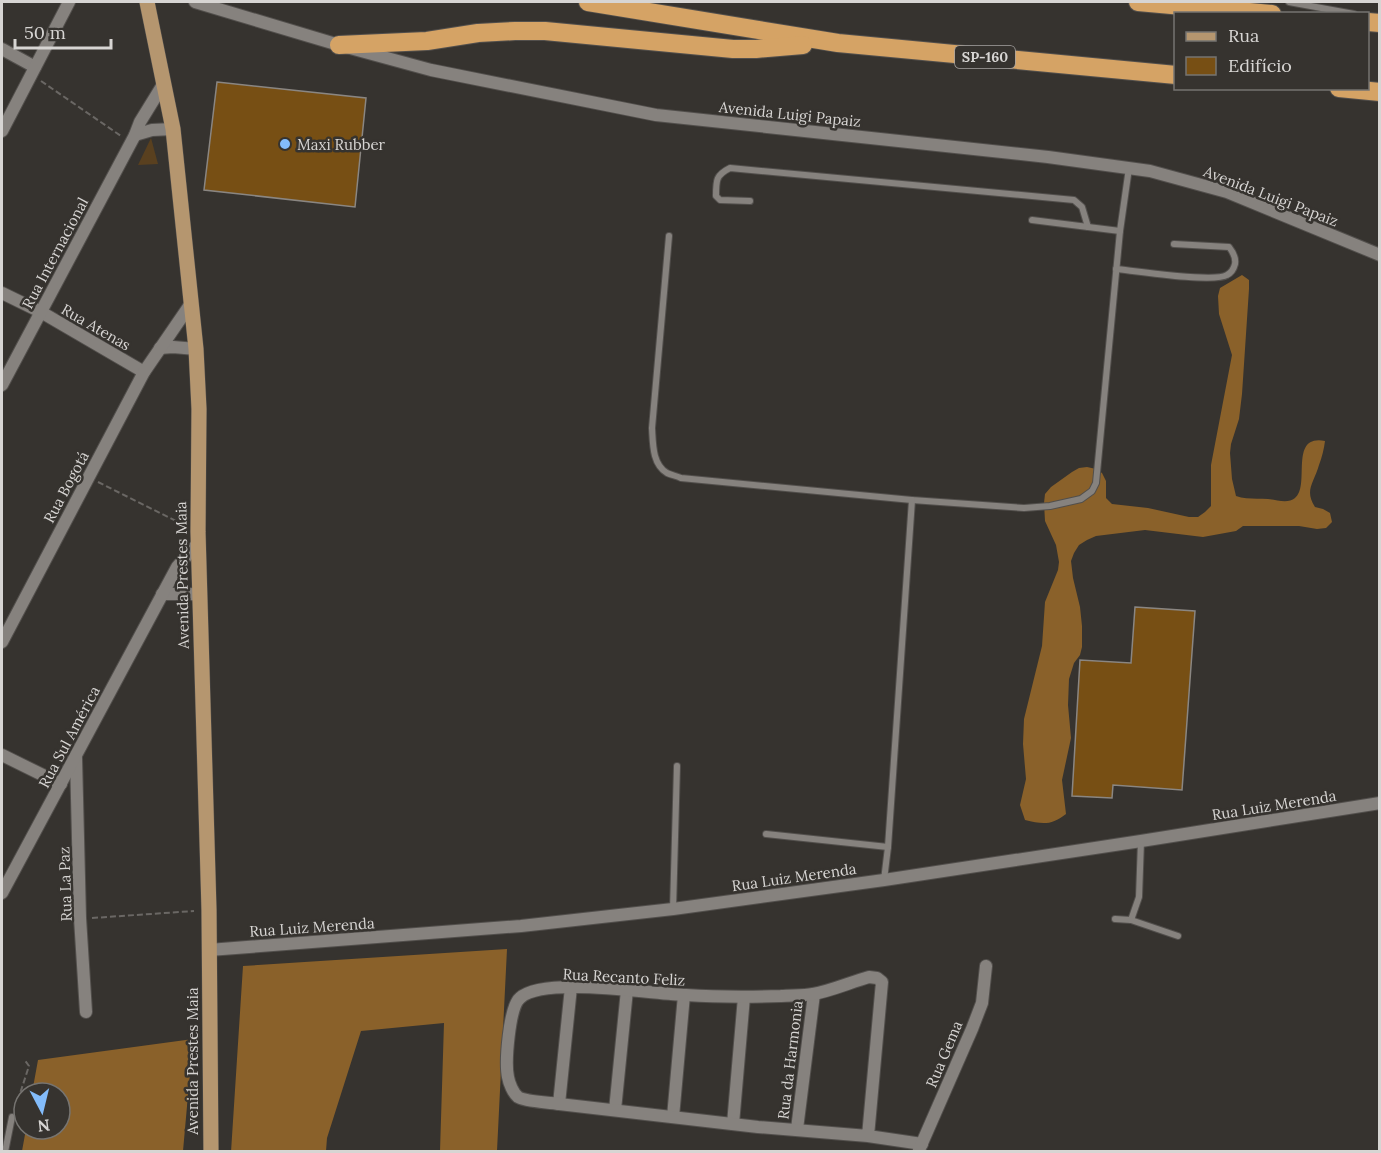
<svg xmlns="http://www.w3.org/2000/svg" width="1381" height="1153" viewBox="0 0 1381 1153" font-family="Lora,serif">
  <rect width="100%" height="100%" fill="#36332f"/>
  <path fill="#59401f" d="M151 138 158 164 138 165Z"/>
  <g fill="#8a612a">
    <path d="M1242 275 1249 280V289L1242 394 1239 419 1231 444 1230 453 1232 479 1236 496C1246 500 1257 498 1268 499 1277 500 1288 504 1295 498 1311 486 1288 434 1325 441 1324 449 1322 457 1319 465 1314 483 1304 490 1315 507L1323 509 1330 513 1332 522 1326 528 1317 529 1299 526H1243L1236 531 1203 537 1145 530 1096 536 1087 540 1079 545 1074 553 1071 561 1073 578 1080 607 1082 626V647L1080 655 1074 663 1069 679 1068 705 1071 738 1062 780 1066 814C1051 826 1042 824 1025 820L1020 805 1026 779 1023 744 1024 719 1042 646 1045 602 1058 570 1059 562 1056 545 1045 521 1044 503 1045 494 1051 487 1072 472 1079 468 1087 467 1096 469 1102 473 1106 481V498L1112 504 1148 508 1189 517H1198L1205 512 1211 506V465L1232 355 1219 314 1218 296 1220 288Z"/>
    <path d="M507 949 497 1151H440L444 1023 361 1031 327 1138 326 1151 231 1152 243 966Z"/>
    <path d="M193 1039 183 1151H22L26 1129H60V1093H32L38 1060Z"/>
  </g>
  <g fill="#774f14" stroke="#8a8682" stroke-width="1.5">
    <path d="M217 82 366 98 355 207 204 190Z"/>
    <path d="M1135 607 1195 611 1182 790 1113 785 1112 798 1072 796 1080 660 1131 663Z"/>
  </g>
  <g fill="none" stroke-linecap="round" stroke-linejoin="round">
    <g stroke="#524f4c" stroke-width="8">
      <g id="lane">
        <path d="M1289 2 1354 14"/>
        <path d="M750 201 720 200 716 196C716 180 716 175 730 168L1074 200 1082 207 1088 227"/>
        <path d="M1032 220 1120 231"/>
        <path d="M669 236 652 428C653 443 652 464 667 473 671 475 677 476 681 478L912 500 1024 508 1050 506 1081 499 1092 491 1096 483 1120 231 1129 168"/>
        <path d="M1116 269C1135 271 1214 283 1227 275 1231 273 1234 268 1235 264 1236 258 1233 252 1229 247L1174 244"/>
        <path d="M766 834 888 847"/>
        <path d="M884 880 888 847 912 500"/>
        <path d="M673 909 677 766"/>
        <path d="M1115 919 1131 920 1178 936"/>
        <path d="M1131 920 1139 897 1141 841"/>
        <path d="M5 1152 12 1117"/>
      </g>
    </g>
    <g stroke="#524f4c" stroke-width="14">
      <g id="street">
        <path d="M195 2 339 45 431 70 656 115 1048 157 1150 171 1227 192 1380 255"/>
        <path d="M2 49 35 67"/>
        <path d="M2 131 69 2"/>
        <path d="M135 135 152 130 173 129"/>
        <path d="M2 293 41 312 144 372"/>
        <path d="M160 348 173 347 196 349"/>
        <path d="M2 385 135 135 140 122 164 83"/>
        <path d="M162 594H191L200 596"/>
        <path d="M2 642 144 372 192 302"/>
        <path d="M2 755 61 784"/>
        <path d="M76 758 80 918 86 1012"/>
        <path d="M2 893 177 567 198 543"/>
        <path d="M209 950 521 926 673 909 884 880 1141 841 1380 803"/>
        <path d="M559 1104 571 987"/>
        <path d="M615 1110 627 990"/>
        <path d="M673 1117 684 995"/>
        <path d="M733 1124 744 997"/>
        <path d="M797 1129 814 994"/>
        <path d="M868 1136 882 982 877 978 869 977C851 982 831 991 813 994 802 996 791 995 781 996 749 997 717 997 686 995 652 994 544 976 520 998 509 1007 505 1063 508 1077 509 1083 513 1093 518 1097 526 1102 548 1102 559 1104L758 1127 868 1136 922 1144"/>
        <path d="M919 1150 972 1029 982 1003 986 966"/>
      </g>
    </g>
    <g stroke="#524f4c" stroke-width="16">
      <path id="primary" d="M147 2 173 129 196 349 199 409 198 532 209 910 211 1152"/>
    </g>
    <g stroke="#524f4c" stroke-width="20">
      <g id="highway">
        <path d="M588 2 838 43 1176 75"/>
        <path d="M1138 2 1272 14"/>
        <path d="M1368 22 1380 23"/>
        <path d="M339 45 427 41 478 33 515 31H545L733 49H756L803 45"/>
        <path d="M1339 88 1380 92"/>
      </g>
    </g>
    <g stroke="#6a6764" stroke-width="2" stroke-dasharray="6 3" stroke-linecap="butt">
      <path d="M41 81 121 136"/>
      <path d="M98 482 184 525"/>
      <path d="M92 918 194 911"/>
      <path d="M15 1109 29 1066 24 1059"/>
    </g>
    <use href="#lane" stroke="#86827e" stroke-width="6"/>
    <use href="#street" stroke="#86827e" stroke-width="12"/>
    <use href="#primary" stroke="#b5966f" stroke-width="15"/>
    <use href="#highway" stroke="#d5a365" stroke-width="18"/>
  </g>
  <circle fill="#83bcfb" stroke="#36332f" stroke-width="2" cx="285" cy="144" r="6"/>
  <g text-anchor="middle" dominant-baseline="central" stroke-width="5" stroke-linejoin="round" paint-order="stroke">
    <rect fill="#36332f" stroke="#a7a4a2" stroke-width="1.5" x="955" y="46" width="60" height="22" rx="4.5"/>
    <g font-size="14" font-weight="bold" fill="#d7d5d3">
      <text x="985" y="57">SP-160</text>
    </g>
    <g font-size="15" fill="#d7d5d3" stroke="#36332f">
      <text transform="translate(790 114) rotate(6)">Avenida Luigi Papaiz</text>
      <text transform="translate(1271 196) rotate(21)">Avenida Luigi Papaiz</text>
      <text transform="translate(55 253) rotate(-62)">Rua Internacional</text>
      <text transform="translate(96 327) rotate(30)">Rua Atenas</text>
      <text transform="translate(66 487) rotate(-62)">Rua Bogotá</text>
      <text transform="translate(182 575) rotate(-91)">Avenida Prestes Maia</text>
      <text transform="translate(69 737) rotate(-62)">Rua Sul América</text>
      <text transform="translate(1274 805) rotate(-9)">Rua Luiz Merenda</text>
      <text transform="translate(794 877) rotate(-8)">Rua Luiz Merenda</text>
      <text transform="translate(65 884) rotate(-92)">Rua La Paz</text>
      <text transform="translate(312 927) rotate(-4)">Rua Luiz Merenda</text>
      <text transform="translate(624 977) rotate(3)">Rua Recanto Feliz</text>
      <text transform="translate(944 1054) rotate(-67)">Rua Gema</text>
      <text transform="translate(790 1060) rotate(-83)">Rua da Harmonia</text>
      <text transform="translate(192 1061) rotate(-90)">Avenida Prestes Maia</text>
    </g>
    <g font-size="15" fill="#d7d5d3" stroke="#36332f" text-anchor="start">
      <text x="297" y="144">Maxi Rubber</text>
    </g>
  </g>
  <rect width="1381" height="1153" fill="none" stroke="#d7d5d3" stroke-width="6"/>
  <rect x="1174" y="12" width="195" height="78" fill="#36332f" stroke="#767471" stroke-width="1.5"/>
  <rect x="1186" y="32" width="30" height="9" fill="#b5966f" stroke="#767471" stroke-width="1.5"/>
  <text x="1228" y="42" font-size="18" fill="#d7d5d3">Rua</text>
  <rect x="1186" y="57" width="30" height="18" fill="#774f14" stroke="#767471" stroke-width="1.5"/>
  <text x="1228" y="72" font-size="18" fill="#d7d5d3">Edifício</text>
  <g transform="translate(42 1111) rotate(173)"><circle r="28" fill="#36332f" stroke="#767471" stroke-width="1.5"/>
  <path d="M0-4.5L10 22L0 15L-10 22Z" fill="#83bcfb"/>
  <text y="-9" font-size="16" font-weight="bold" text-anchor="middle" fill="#d7d5d3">N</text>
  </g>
  <path d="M15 39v9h96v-9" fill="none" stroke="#d7d5d3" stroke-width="3"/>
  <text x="24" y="39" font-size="18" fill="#d7d5d3" stroke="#36332f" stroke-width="4.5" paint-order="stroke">50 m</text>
</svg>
